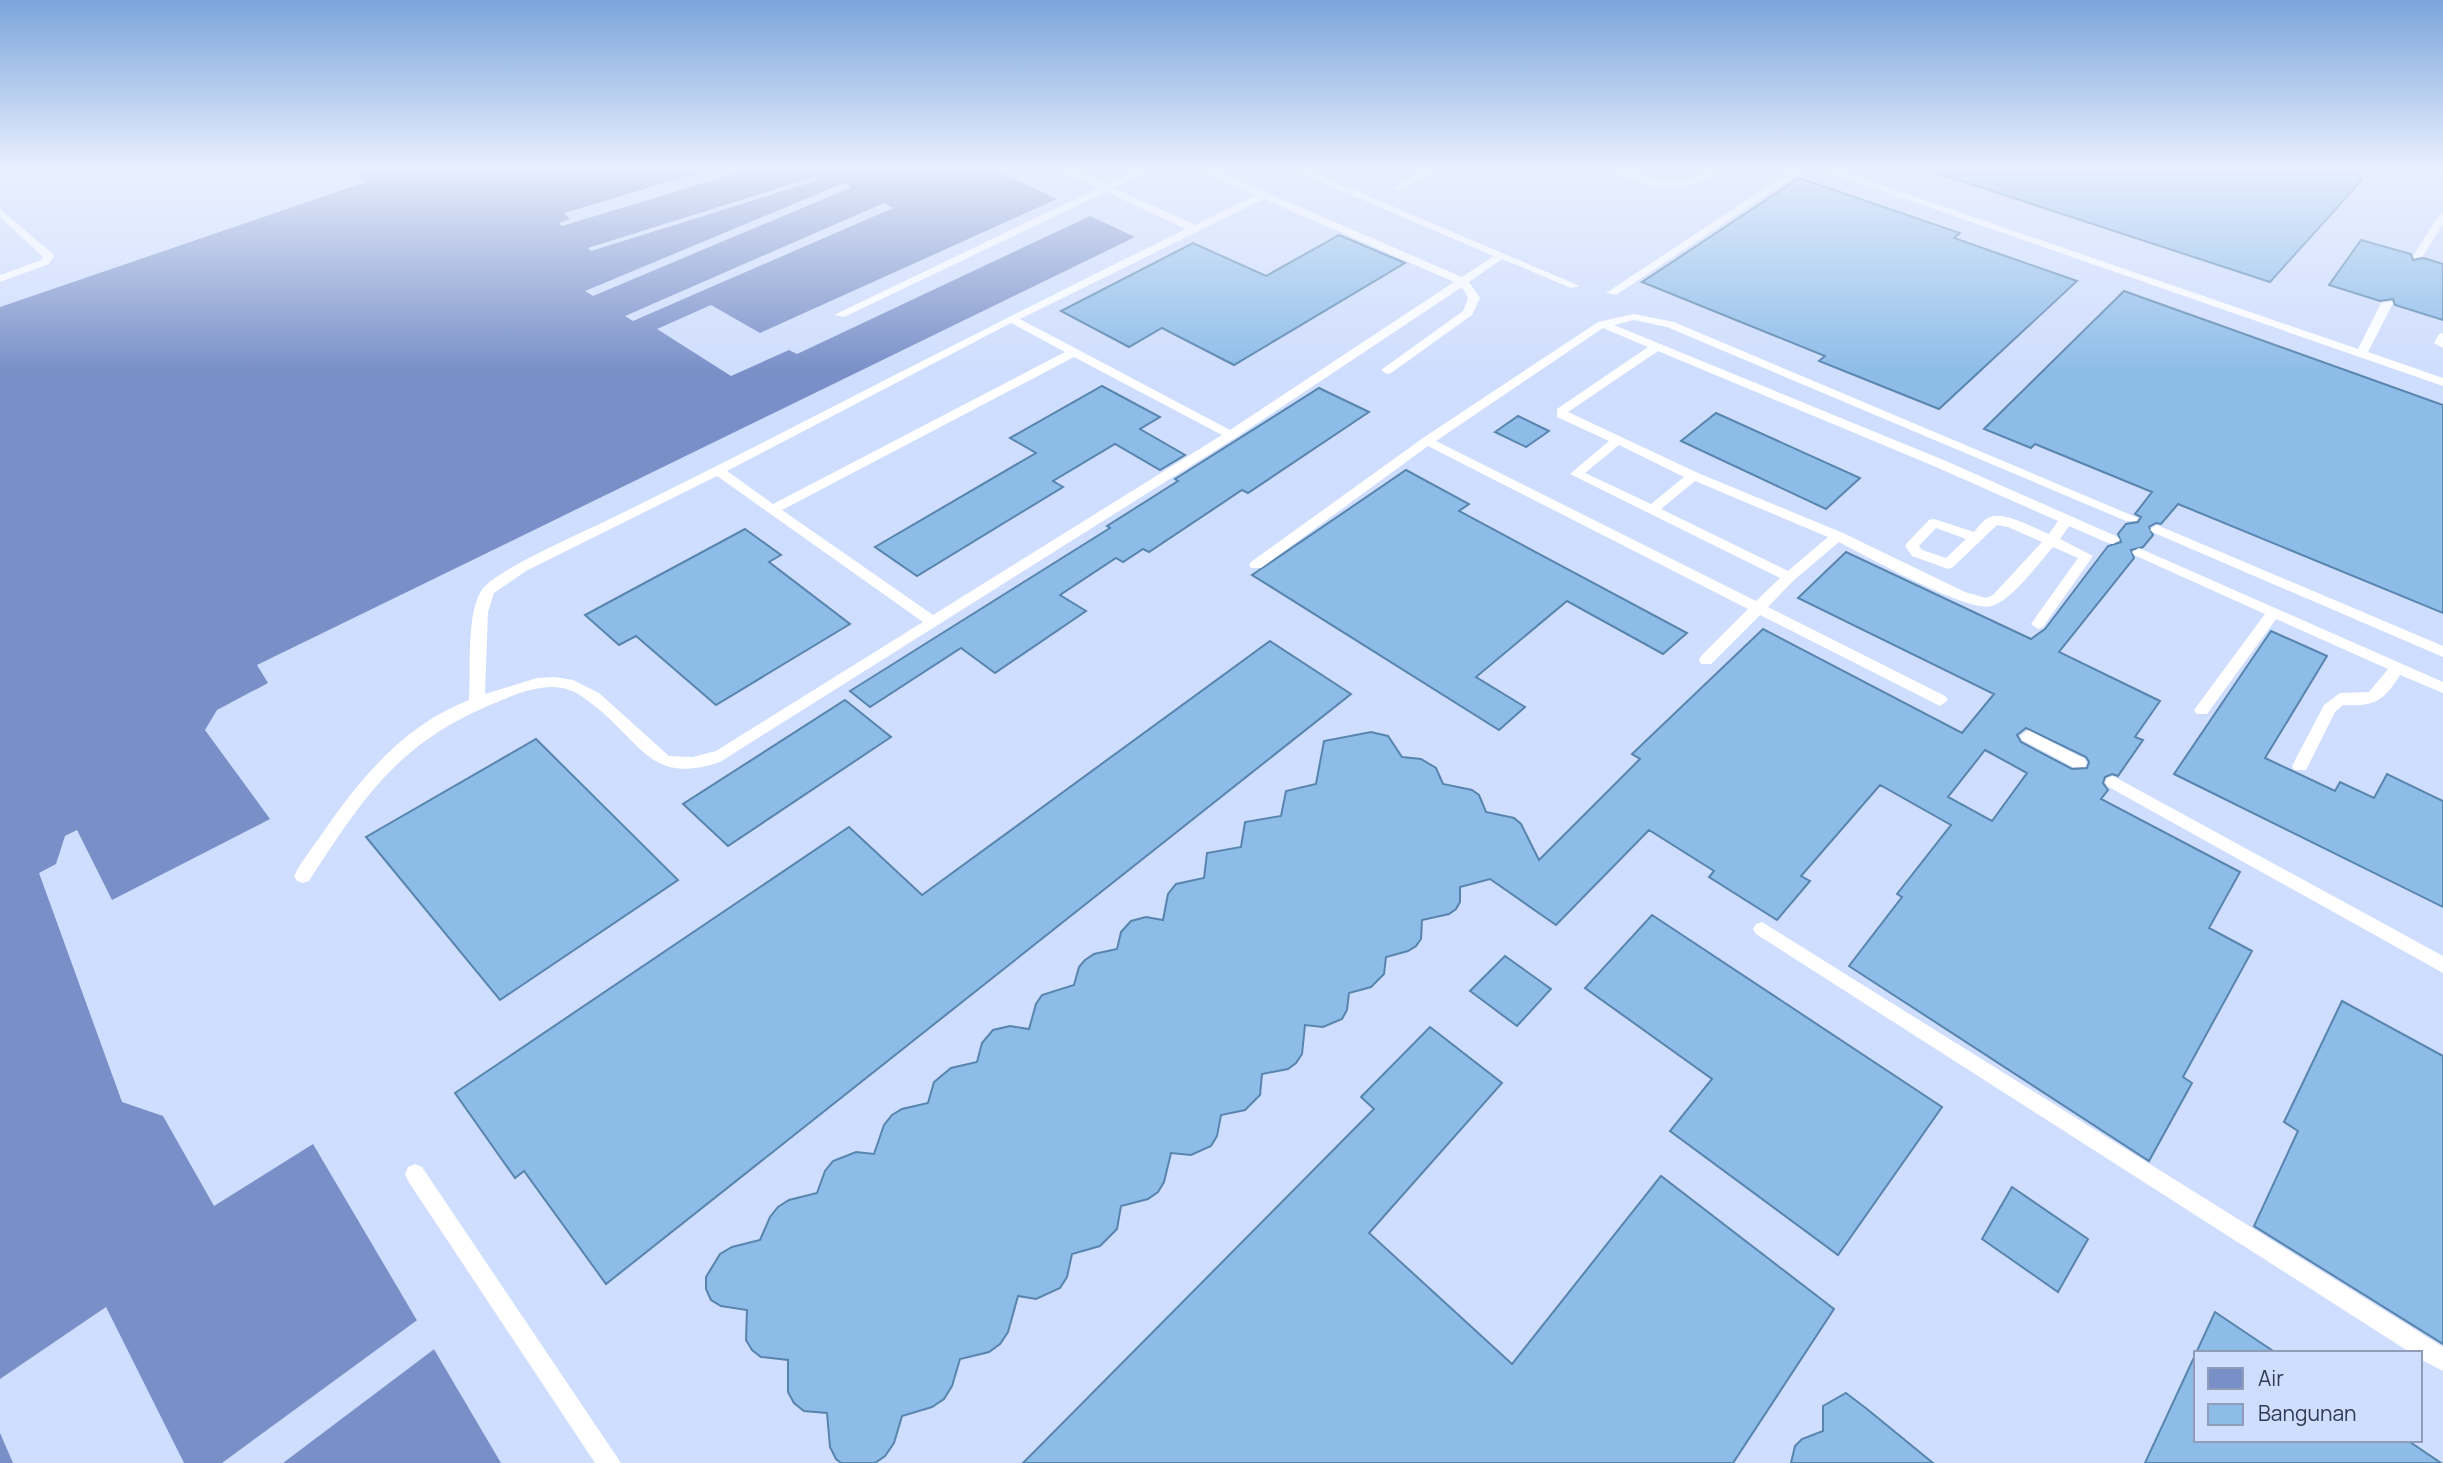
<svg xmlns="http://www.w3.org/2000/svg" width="2443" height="1463" viewBox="0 0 2443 1463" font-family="Manrope,sans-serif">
  <rect width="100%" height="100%" fill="#cfddfe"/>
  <path fill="#788fc7" d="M349 168H991L1057 199 760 333 711 305 657 329 731 376 789 350 797 354 1090 216 1135 237 257 665 268 683 217 710 205 730 270 819 112 900 77 830 65 836 56 864 39 873 122 1102 163 1116 214 1206 313 1144 501 1463H0V307L366 182Z"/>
  <g fill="#cfddfe">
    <path d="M715 168H754L562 226 559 223 570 219 564 213Z"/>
    <path d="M814 177 818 180 591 251 588 248Z"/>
    <path d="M844 183 852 187 593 296 585 291Z"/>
    <path d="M884 203 893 208 633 321 625 316Z"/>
    <path d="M106 1307 184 1463H13L0 1433V1379Z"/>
    <path d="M420 1318 437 1347 283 1463H222Z"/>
  </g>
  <g fill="#8dbce8" stroke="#5885ae" stroke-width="2" fill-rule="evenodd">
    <path d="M1938 168H2352L2362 180 2270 282 1937 173Z"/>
    <path d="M1799 178 1960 233 1954 238 2077 281 1939 409 1819 361 1825 356 1642 282Z"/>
    <path d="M1339 235 1405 263 1234 365 1162 328 1129 347 1061 311 1193 243 1266 276Z"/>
    <path d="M2361 240 2411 254 2413 260 2424 258 2443 264V320L2395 305 2393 299 2380 301 2329 285Z"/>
    <path d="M2124 291 2443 405V613L2178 504 2161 524 2156 523 2149 527 2153 535 2143 547 2131 550 2134 558 2059 652 2160 701 2135 737 2143 740 2118 776 2112 774 2105 777 2103 783 2108 790 2101 799 2240 872 2209 928 2252 951 2183 1077 2192 1083 2149 1161 1849 966 1902 897 1897 894 1951 825 1880 785 1801 876 1810 881 1777 920 1709 877 1714 871 1649 830 1556 925 1490 879 1460 887V902L1456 909 1449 914 1422 920 1421 939 1416 946 1408 951 1386 957 1384 974 1371 987 1349 993 1347 1010 1342 1019 1323 1027 1305 1025 1302 1054 1296 1063 1288 1069 1262 1074 1260 1095 1245 1110 1221 1115 1217 1136 1211 1146 1191 1155 1171 1153 1164 1182 1158 1192 1148 1199 1121 1206 1117 1229 1100 1246 1072 1254 1067 1277 1060 1288 1036 1299 1018 1296 1008 1332 1000 1344 989 1352 960 1359 952 1386 944 1399 932 1407 902 1416 894 1443 885 1456 875 1463H841L836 1459 830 1447 827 1413 804 1411 794 1403 788 1392V1360L761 1357 752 1350 746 1340 747 1310 721 1306 711 1300 706 1289V1277L720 1254 732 1247 760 1240 770 1217 778 1207 789 1200 817 1193 825 1171 833 1161 856 1152 874 1154 884 1125 892 1115 902 1109 928 1103 934 1082 951 1068 977 1062 982 1043 993 1030 1010 1026 1029 1029 1036 1004 1042 995 1074 985 1079 967 1085 960 1094 954 1117 949 1121 932 1131 921 1146 917 1163 920 1168 894 1176 884 1204 878 1207 853 1241 847 1245 822 1281 816 1286 791 1316 784 1324 741 1371 732 1388 736 1402 757 1421 759 1436 768 1443 784 1472 790 1479 795 1486 812 1514 818 1521 824 1539 860 1640 759 1632 754 1763 629 1962 733 1994 694 1798 598 1846 552 2031 639 2045 629 2108 546 2121 542 2118 534 2126 524 2138 522 2141 517 2135 514 2152 492 2035 444 2031 448 1984 429ZM2026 728 2086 757 2089 762 2087 768 2072 769 2021 742 2017 735ZM1985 750 2027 773 1992 821 1948 797Z"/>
    <path d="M1102 386 1160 417 1140 429 1185 455 1160 470 1115 444 1053 481 1063 487 917 576 875 547 1036 453 1010 438Z"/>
    <path d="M1319 388 1369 412 1248 493 1242 490 1149 552 1143 549 1123 562 1116 558 1060 595 1086 611 995 673 961 648 870 707 850 691 1110 528 1107 526 1178 481 1175 479Z"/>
    <path d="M1716 413 1860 478 1826 509 1681 441Z"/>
    <path d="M1518 416 1549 431 1526 447 1495 432Z"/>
    <path d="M1406 470 1469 504 1459 511 1687 633 1663 654 1567 601 1476 677 1525 707 1499 730 1252 575Z"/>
    <path d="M745 529 781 555 769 562 850 624 716 705 636 636 619 645 585 615Z"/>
    <path d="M2271 631 2327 656 2265 758 2335 791 2340 782 2374 798 2387 774 2443 801V907L2174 774Z"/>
    <path d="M1270 641 1351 694 606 1284 524 1171 515 1178 455 1093 849 827 922 895Z"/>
    <path d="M845 700 891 737 728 846 683 804Z"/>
    <path d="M536 739 678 880 500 1000 366 837Z"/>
    <path d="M1652 915 1942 1107 1838 1255 1670 1131 1712 1079 1585 988Z"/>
    <path d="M1505 956 1551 989 1517 1026 1470 991Z"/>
    <path d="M2342 1001 2443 1056V1344L2254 1226 2298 1131 2284 1122Z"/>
    <path d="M1430 1027 1502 1083 1369 1233 1512 1364 1661 1176 1834 1309 1733 1463H1023L1374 1109 1361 1097Z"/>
    <path d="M2012 1187 2088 1239 2058 1292 1982 1239Z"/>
    <path d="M2215 1312 2276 1353H2196V1440H2407L2441 1463H2145Z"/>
    <path d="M1846 1393 1867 1409 1933 1463H1791L1795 1446 1802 1439 1823 1431V1406Z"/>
  </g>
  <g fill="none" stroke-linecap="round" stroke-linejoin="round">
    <g fill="#fff" fill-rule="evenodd">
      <path d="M1058 168H1071L1106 184 1140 168H1153L1114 188 1195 225 1256 195 1196 168H1210L1462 277 1494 256 1288 168H1302L1580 286 1571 288 1502 259 1469 282 1480 298 1472 315 1391 373 1387 374 1381 370 1463 311 1468 298 1462 287 1235 438 720 762C652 785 643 745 596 707 588 701 579 693 569 690 548 682 521 692 502 700 401 740 366 793 309 881L303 883 297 881 294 876C302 860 314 846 324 831 362 776 405 725 469 700 471 670 466 616 481 591 492 571 586 531 610 519 803 424 993 323 1186 229L1106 192 844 317 834 315 1098 188ZM1264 199 1454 282 1230 430 1020 319ZM1011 323 1065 352 773 504 727 471ZM1074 357 1222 435 933 615 782 510ZM717 476 923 622 716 751 693 757 669 756 599 693 573 680 555 677 537 678 485 694 488 612 494 593 526 571Z"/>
      <path d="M1427 168H1440L1401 190 1393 188Z"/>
      <path d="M1610 168C1633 168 1652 182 1675 182 1693 182 1704 168 1722 168 1691 197 1643 190 1610 168Z"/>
      <path d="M1795 168H1807L1616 295 1606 293Z"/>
      <path d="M1816 168H1831L2358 349 2381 303 2391 301 2393 303 2368 352 2443 378V386Z"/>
      <path d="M0 209 53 254 54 256 49 264 0 282V275L41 260 43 257 0 217Z"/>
      <path d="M2443 213V224L2423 256 2414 258 2413 256 2438 216Z"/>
      <path d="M1634 314 1674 322 2138 518 2136 521H2126L1667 327 1634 320 1614 325 1946 461 2118 537 2120 540 2113 544 2108 543 2069 526 2060 539 2093 556 2043 627 2038 629 2031 624 2078 558 2053 547C2038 564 2013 599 1992 606 1970 614 1864 555 1839 542L1794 580 1768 607 1945 696 1948 700 1940 706 1760 615 1711 664H1701L1699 660 1701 656 1748 609 1428 446 1261 568H1251L1249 565 1251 562 1423 438 1598 322ZM1603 328 1648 347 1557 409V417L1609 441 1570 474 1780 578 1756 601 1436 441ZM1658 351 1936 467 2058 521 2049 534C2036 529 2004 511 1990 517 1984 519 1978 527 1974 532L1934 519 1929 520 1907 543 1905 546 1912 556 1948 569 1953 567 1997 525 2008 527 2042 542 1993 595 1986 598 1965 592 1843 533 1698 473 1568 412ZM1619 445 1684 477 1651 504 1585 473ZM1695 481 1828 537 1788 571 1661 509ZM1936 528 1966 539 1946 558 1922 550 1919 546Z"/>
      <path d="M2443 333V348L2434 343 2439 334Z"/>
      <path d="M2157 525 2443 646V657L2152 532 2150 529Z"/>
      <path d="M2139 548 2443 682V693L2400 675C2384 701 2374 707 2343 705L2335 712 2306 770H2294L2292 766 2324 705 2340 693 2369 692 2388 669 2276 619 2207 714H2197L2194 710 2197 706 2265 614 2134 555 2132 552Z"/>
      <path d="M2028 730 2085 759 2087 763 2085 767H2073L2022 740 2020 736Z"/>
      <path d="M2113 776 2443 956V973L2107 786 2105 782 2107 778Z"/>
      <path d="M1762 922 2443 1347V1371L2420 1359V1353H2411L1756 934 1753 929 1756 924Z"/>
      <path d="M415 1164 422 1167 621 1463H595L408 1181 405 1174 408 1167Z"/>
    </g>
  </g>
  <linearGradient id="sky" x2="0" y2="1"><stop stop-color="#7ba5db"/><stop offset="0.45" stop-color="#e9f0ff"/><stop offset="1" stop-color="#e9f0ff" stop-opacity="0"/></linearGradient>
  <rect width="2443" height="373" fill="url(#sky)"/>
  <rect x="2194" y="1351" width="228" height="91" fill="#cfddfe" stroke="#909cb8" stroke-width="2"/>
  <rect x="2208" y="1368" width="35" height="21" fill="#788fc7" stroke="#909cb8" stroke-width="2"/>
  <text x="2258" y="1386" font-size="21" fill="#313a50">Air</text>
  <rect x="2208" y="1404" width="35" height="21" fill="#8dbce8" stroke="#909cb8" stroke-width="2"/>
  <text x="2258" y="1421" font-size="21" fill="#313a50">Bangunan</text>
</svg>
